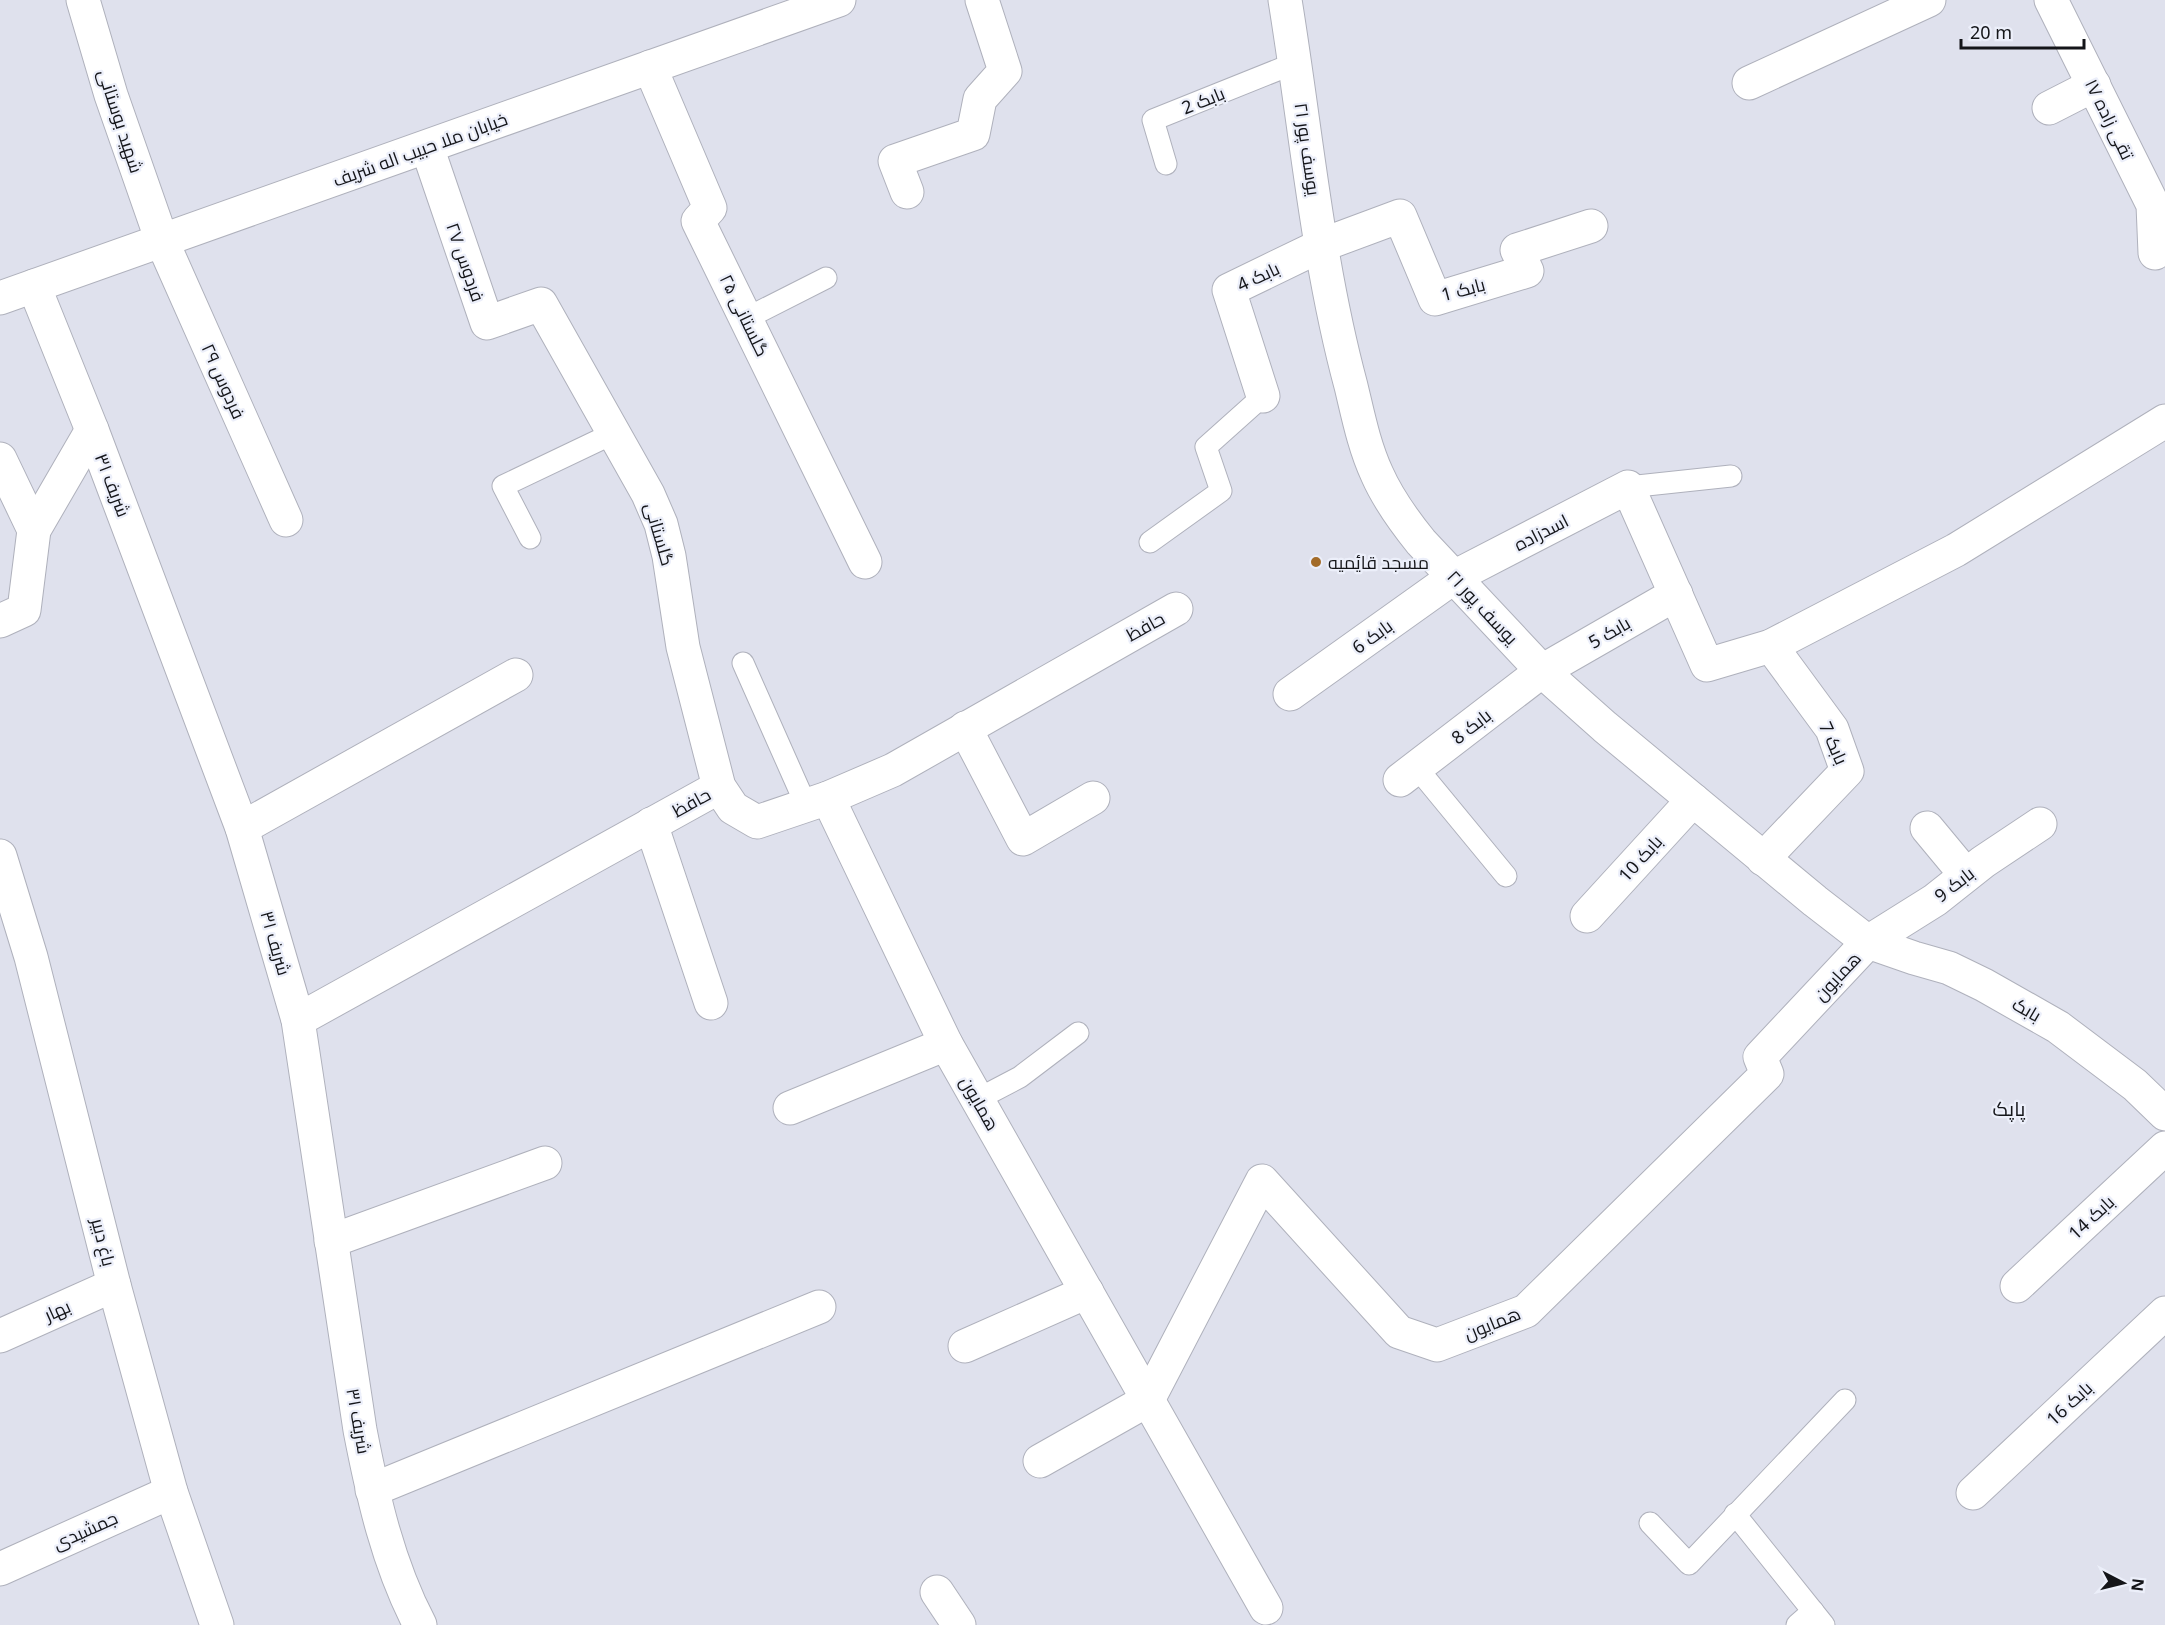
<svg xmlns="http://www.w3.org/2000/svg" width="2165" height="1625" viewBox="0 0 2165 1625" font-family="'Noto Sans',Cairo,sans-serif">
  <rect width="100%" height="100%" fill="#dfe1ed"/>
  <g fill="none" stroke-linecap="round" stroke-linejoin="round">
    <g stroke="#afb1bc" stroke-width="23">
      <g id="lane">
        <path d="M1166 164 1153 120 1295 63"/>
        <path d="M747 318 826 278"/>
        <path d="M1628 487 1731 476"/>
        <path d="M530 538 503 486 614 433"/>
        <path d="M1150 542 1221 491 1206 447 1263 396"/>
        <path d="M743 663 806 805"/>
        <path d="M1417 768 1506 876"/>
        <path d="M978 1099 1020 1077 1078 1033"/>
        <path d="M1735 1514 1824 1625"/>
        <path d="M1650 1523 1689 1564 1845 1400"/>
        <path d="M1797 1625 1813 1611"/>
      </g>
    </g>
    <g stroke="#afb1bc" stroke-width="35">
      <g id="street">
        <path d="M83 0 111 95 162 241 286 520"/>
        <path d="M1285 0C1306 129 1317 260 1351 386 1358 415 1364 446 1377 474 1388 499 1404 521 1421 542L1542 671 1605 727 1815 901 1868 942 1914 958 1949 968 1984 985 2058 1027 2135 1085 2165 1114"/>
        <path d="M2051 0 2153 205 2155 253"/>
        <path d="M650 67 710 208 698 221 865 562"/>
        <path d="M1749 83 1929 0"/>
        <path d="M2049 108 2094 85"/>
        <path d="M427 147 487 323 541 304 648 494 661 524 669 556 683 647 719 787 733 808 757 822 828 798 893 770 1176 609"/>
        <path d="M907 192 895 161 973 134 980 99 1005 71 982 0"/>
        <path d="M34 286 92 430 242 828 298 1020 360 1430C373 1497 388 1564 420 1625"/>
        <path d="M1263 396 1229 290 1322 245 1400 216 1435 299 1527 271 1517 250 1591 226"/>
        <path d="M0 459 34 530"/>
        <path d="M0 621 24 610 34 530 92 430"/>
        <path d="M1290 694 1454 577 1628 487 1707 665 1771 646 1956 550 2165 421"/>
        <path d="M965 728 1023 839 1093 798"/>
        <path d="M1400 780 1542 671 1676 594"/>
        <path d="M828 798 946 1044 1266 1608"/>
        <path d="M651 824 711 1003"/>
        <path d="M242 828 516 675"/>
        <path d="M1927 828 1966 875"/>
        <path d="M0 856 31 957 114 1285 171 1492 217 1625"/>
        <path d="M1763 859 1847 771 1832 729 1771 646"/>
        <path d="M1587 916 1693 800"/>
        <path d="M298 1020 719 787"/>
        <path d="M790 1108 946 1044"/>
        <path d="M331 1241 545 1163"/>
        <path d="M2017 1286 2165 1148"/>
        <path d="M0 1336 114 1285"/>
        <path d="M965 1346 1087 1292"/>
        <path d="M1040 1461 1148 1400 1262 1181 1399 1332 1437 1345 1526 1311 1767 1074 1760 1057 1868 942 1935 900 1983 862 2040 824"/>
        <path d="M372 1490 819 1307"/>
        <path d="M1973 1493 2165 1313"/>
        <path d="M0 1569 171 1492"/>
        <path d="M937 1592 959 1625"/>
      </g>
    </g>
    <g stroke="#afb1bc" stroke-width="35">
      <path id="secondary" d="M0 298 839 0"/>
    </g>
    <use href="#lane" stroke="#fff" stroke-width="21"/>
    <use href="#street" stroke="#fff" stroke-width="33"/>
    <use href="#secondary" stroke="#fff" stroke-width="33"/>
  </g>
  <circle fill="#a36b28" stroke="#eceffa" stroke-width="2" cx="1316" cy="562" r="6"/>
  <g text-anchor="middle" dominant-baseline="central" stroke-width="4.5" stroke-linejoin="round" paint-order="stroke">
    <g font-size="18" fill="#141519" stroke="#eceffa">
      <text transform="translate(1203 100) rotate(-22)">بابک 2</text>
      <text transform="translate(2110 119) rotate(64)">تقی زاده ۱۷</text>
      <text transform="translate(121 121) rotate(72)">شهید بوستانی</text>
      <text transform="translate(420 149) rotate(-20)">خیابان ملا حبیب اله شریف</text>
      <text transform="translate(1308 149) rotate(82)">یوسف پور ۲۱</text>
      <text transform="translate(466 262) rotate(71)">فردوس ۲۷</text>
      <text transform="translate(1258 276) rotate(-25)">بابک 4</text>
      <text transform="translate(1463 289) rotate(-15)">بابک 1</text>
      <text transform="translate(745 315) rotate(64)">گلستانی ۲۵</text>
      <text transform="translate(224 381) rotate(66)">فردوس ۲۹</text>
      <text transform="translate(113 485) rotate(69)">شریف ۳۱</text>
      <text transform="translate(1541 532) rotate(-27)">اسدزاده</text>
      <text transform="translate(660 534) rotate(74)">گلستانی</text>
      <text transform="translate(1483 607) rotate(47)">یوسف پور ۲۱</text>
      <text transform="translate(1145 626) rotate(-29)">حافظ</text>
      <text transform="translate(1609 632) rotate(-30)">بابک 5</text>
      <text transform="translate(1372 636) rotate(-36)">بابک 6</text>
      <text transform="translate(1471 726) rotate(-38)">بابک 8</text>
      <text transform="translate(1834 743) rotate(66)">بابک 7</text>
      <text transform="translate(691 802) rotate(-29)">حافظ</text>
      <text transform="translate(1640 858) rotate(-48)">بابک 10</text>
      <text transform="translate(1954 884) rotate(-38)">بابک 9</text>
      <text transform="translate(276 943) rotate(74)">شریف ۳۱</text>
      <text transform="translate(1837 976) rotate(-47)">همایون</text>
      <text transform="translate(2027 1009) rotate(30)">بابک</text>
      <text transform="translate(980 1103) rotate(60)">همایون</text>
      <text transform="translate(2091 1217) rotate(-43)">بابک 14</text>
      <text transform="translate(104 1242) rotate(76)">باغ دبیر</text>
      <text transform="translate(57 1310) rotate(-24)">بهار</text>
      <text transform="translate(1492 1323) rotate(-22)">همایون</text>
      <text transform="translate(2069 1403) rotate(-43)">بابک 16</text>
      <text transform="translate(359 1421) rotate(80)">شریف ۳۱</text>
      <text transform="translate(85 1530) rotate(-24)">جمشیدی</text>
    </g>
    <g font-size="18" fill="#141519" stroke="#eceffa" text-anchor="start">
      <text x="1328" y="562">مسجد قایٔمیه</text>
    </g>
    <g font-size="20" fill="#141519" stroke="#eceffa">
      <text x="2009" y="1108">پاپک</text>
    </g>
  </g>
  <g transform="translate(2123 1583) rotate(97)" stroke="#eceffa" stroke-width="4.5" paint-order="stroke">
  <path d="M0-4.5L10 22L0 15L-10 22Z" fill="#141519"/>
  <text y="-9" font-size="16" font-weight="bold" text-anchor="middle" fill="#141519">N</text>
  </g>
  <path d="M1961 39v9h123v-9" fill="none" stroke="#141519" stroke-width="3"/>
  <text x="1970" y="39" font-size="18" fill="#141519" stroke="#eceffa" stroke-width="4.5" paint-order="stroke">20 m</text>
</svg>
